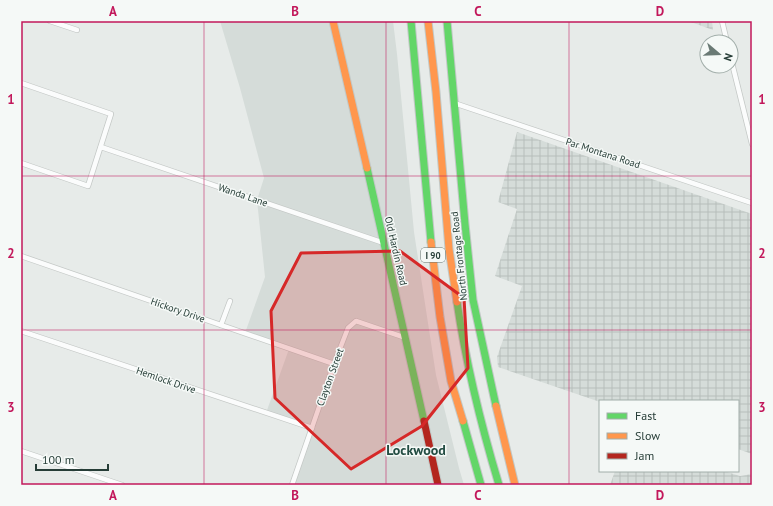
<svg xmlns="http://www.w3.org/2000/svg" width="773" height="506" viewBox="0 0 773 506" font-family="'PT Sans',sans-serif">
  <defs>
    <pattern id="industrial-grid" width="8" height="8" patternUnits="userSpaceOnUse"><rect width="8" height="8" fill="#d5dcd9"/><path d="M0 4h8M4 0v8" fill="none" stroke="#b7bebb"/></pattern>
  </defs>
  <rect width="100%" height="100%" fill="#e7ebe9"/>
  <path fill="#d5dcd9" d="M220 21H393L397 54 414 232 436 375 459 468 464 485H292L312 429 266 413 289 349 245 333 265 277 257 200 264 178 240 88Z"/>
  <g fill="url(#industrial-grid)">
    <path d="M688 21H712L713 30Z"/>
    <path d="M517 132 752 214V454L738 449V401H600V402L498 367 497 357 522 286 495 276 517 209 498 202Z"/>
    <path d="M615 471H724L740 476 752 474V485H610Z"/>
  </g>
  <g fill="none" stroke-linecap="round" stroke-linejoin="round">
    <g stroke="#c4c8c6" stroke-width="6">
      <g id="street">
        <path d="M50 21 77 30"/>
        <path d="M722 21 727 42"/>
        <path d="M731 59 752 144"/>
        <path d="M21 83 111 114 88 186 21 163"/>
        <path d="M454 103 752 203"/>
        <path d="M101 147 384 243"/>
        <path d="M21 256 334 364"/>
        <path d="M221 325 230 301"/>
        <path d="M21 331 312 428"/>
        <path d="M21 451 122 485"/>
        <path d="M292 485 334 364 348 328 356 321 406 338"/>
      </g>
    </g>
    <g stroke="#c2c8c6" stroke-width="9">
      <g id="fast">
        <path d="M411 21 431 242"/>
        <path d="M447 21 465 224 473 300 496 406"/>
        <path d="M367 168 424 421"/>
        <path d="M457 302C466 364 481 425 499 485"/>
        <path d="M463 421 481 485"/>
      </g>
    </g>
    <g stroke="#c2c8c6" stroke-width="9">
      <g id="slow">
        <path d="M333 21 367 168"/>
        <path d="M428 21 436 92 449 249 457 302"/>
        <path d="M431 242 440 317 451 381 463 421"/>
        <path d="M496 406 515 485"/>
      </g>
    </g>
    <g stroke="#c2c8c6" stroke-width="9">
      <path id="jam" d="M424 421 438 485"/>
    </g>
    <use href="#street" stroke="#fbfcfc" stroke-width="4.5"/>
    <use href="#fast" stroke="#63d668" stroke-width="7"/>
    <use href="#slow" stroke="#ff974d" stroke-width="7"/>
    <use href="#jam" stroke="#b3261e" stroke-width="7"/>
  </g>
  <path fill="#d62828" fill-opacity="0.2" stroke="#d62828" stroke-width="3" stroke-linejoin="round" d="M400 251 464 298 468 368 422 426 351 469 275 398 271 311 301 253Z"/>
  <path fill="none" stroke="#c2185b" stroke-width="1" stroke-opacity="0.55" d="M204 21V485M386 21V485M569 21V485M21 176H752M21 330H752"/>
  <g text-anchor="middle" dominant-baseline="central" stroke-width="3" stroke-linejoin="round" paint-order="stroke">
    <rect fill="#f5f9f7" stroke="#647571" stroke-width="1" x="421" y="248" width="24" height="14" rx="3"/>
    <g font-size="9" font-weight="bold" fill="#263d37">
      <text x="433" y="255">I 90</text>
    </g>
    <g font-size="10" fill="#263d37" stroke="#f5f9f7">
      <text transform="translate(603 153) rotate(18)">Par Montana Road</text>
      <text transform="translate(243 195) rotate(19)">Wanda Lane</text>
      <text transform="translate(396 251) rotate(77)">Old Hardin Road</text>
      <text transform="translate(459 256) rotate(-96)">North Frontage Road</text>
      <text transform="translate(178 310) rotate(19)">Hickory Drive</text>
      <text transform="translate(330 377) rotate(-70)">Clayton Street</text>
      <text transform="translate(166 380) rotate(19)">Hemlock Drive</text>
    </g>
    <g font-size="14" font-weight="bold" fill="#234d43" stroke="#f5f9f7">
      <text x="416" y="450">Lockwood</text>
    </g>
  </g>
  <rect width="773" height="506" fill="none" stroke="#f5f9f7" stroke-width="44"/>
  <rect x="599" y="400" width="140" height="72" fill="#f5f9f7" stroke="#a2aeaa"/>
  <rect x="607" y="413" width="20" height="6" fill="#63d668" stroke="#a2aeaa"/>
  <text x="635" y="420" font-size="12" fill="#263d37">Fast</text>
  <rect x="607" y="433" width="20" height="6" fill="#ff974d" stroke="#a2aeaa"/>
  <text x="635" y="440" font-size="12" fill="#263d37">Slow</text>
  <rect x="607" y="453" width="20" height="6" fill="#b3261e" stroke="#a2aeaa"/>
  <text x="635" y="460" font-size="12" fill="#263d37">Jam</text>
  <g transform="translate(719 54) rotate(109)"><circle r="19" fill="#f5f9f7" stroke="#a2aeaa"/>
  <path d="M0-3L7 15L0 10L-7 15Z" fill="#6a7a75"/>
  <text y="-6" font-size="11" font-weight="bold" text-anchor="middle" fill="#263d37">N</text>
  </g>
  <path d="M36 464v6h72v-6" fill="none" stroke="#263d37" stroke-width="2"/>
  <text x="42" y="464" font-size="12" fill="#263d37" stroke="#f5f9f7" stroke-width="3" paint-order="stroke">100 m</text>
  <rect x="22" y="22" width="729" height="462" fill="none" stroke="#c2185b" stroke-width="1.5"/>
  <g font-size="13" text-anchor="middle" font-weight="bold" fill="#c2185b">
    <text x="113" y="16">A</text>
    <text x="295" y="16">B</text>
    <text x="478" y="16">C</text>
    <text x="660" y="16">D</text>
    <text x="11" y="104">1</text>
    <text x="762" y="104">1</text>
    <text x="11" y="258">2</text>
    <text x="762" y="258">2</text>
    <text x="11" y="412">3</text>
    <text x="762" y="412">3</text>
    <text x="113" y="500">A</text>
    <text x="295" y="500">B</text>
    <text x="478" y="500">C</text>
    <text x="660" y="500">D</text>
  </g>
</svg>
